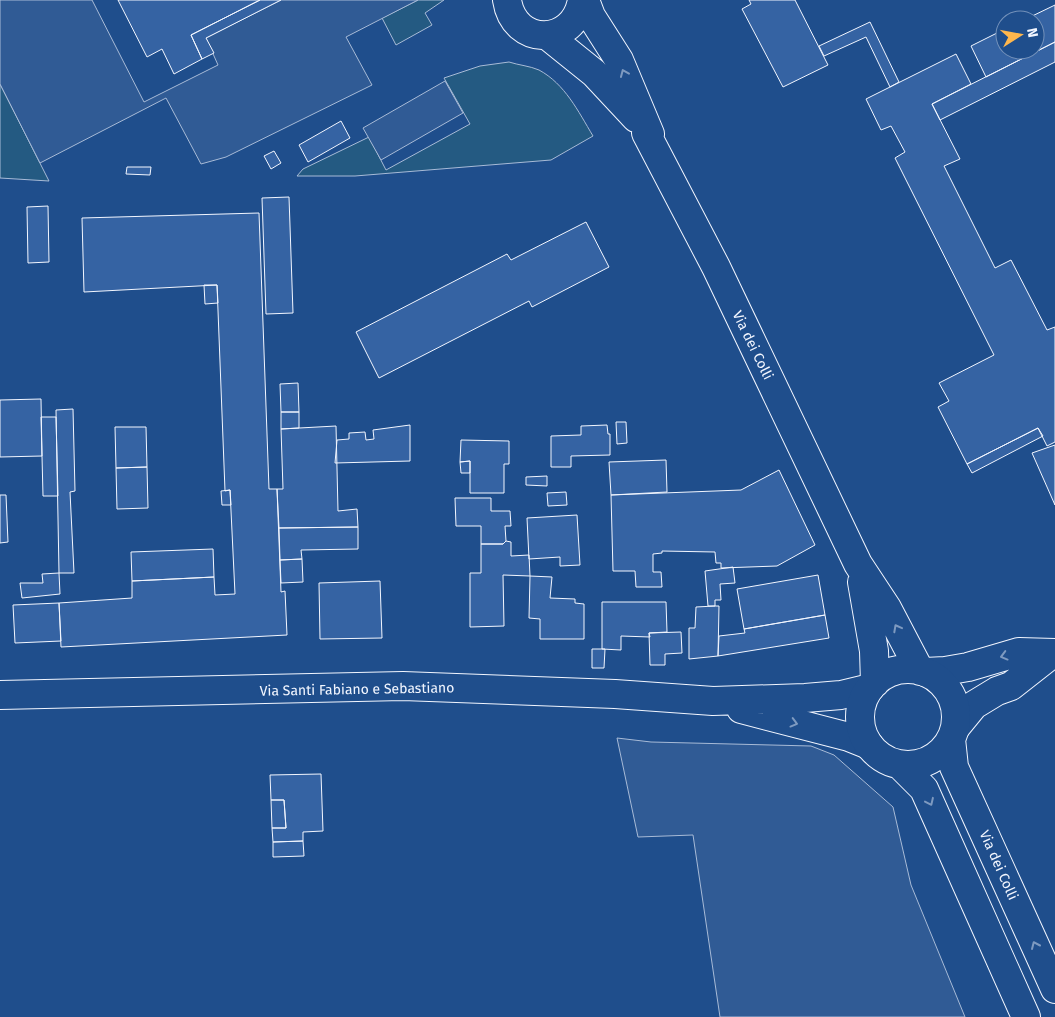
<svg xmlns="http://www.w3.org/2000/svg" width="1055" height="1017" viewBox="0 0 1055 1017" font-family="'Fira Sans',sans-serif">
	<style>
		.green { fill: #245a82; stroke: #a8bbd7 }
		.parking { fill: #305b95; stroke: #a8bbd7 }
		.building { fill: #3563a3; stroke: #f2f6ff }
		.lines { fill: none; stroke-linecap: round; stroke-linejoin: round }
		.minor-casing { stroke: #f2f6ff; stroke-width: 30 }
		.tertiary-casing { stroke: #f2f6ff; stroke-width: 30 }
		.secondary-casing { stroke: #f2f6ff; stroke-width: 30 }
		.minor { stroke: #1f4e8c; stroke-width: 28 }
		.tertiary { stroke: #1f4e8c; stroke-width: 28 }
		.secondary { stroke: #1f4e8c; stroke-width: 28 }
		.oneway { stroke: #7e9ac0 }
		.labels { text-anchor: middle; stroke-width: 4; stroke-linejoin: round; paint-order: stroke }
		.street-label { font-size: 14px; fill: #f2f6ff; stroke: #1f4e8c }
	</style>
	<rect width="100%" height="100%" fill="#1f4e8c"/>
	<path class="green" d="M 418,0 L 444,0 L 425,13 L 432,25 L 396,45 L 382,18 Z
		M 509,62 C 518,65 530,66 539,70 C 565,84 578,111 593,136 L 551,160 L 355,176 L 297,176 L 303,169 L 369,137 L 386,170 L 470,124 L 444,78 L 480,66 Z
		M 0,84 L 49,181 L 0,178 Z"/>
	<path class="parking" d="M 0,0 L 92,0 L 144,102 L 218,65 L 206,38 L 281,0 L 418,0 L 346,37 L 372,85 L 226,157 L 201,164 L 166,98 L 40,163 L 0,84 Z
		M 445,81 L 463,113 L 381,160 L 363,128 Z
		M 617,738 L 651,742 L 811,746 L 834,755 L 893,807 L 911,885 L 965,1017 L 720,1017 L 693,835 L 638,837 Z"/>
	<path class="building" d="M 118,0 L 260,0 L 191,35 L 202,59 L 174,74 L 162,49 L 147,57 Z
		M 260,0 L 281,0 L 206,38 L 214,53 L 202,59 L 191,35 Z
		M 749,0 L 795,0 L 828,65 L 783,87 L 742,9 L 751,4 Z
		M 1055,5 L 1055,42 L 986,77 L 971,46 L 1005,29 L 1005,50 L 1035,50 L 1035,20 L 1024,20 Z
		M 870,22 L 899,82 L 890,87 L 866,37 L 824,56 L 819,46 Z
		M 1055,42 L 1055,62 L 940,120 L 932,104 Z
		M 956,54 L 971,84 L 932,104 L 960,159 L 944,166 L 995,268 L 1011,260 L 1047,330 L 1055,327 L 1055,442 L 1047,446 L 1038,428 L 967,464 L 938,407 L 949,401 L 939,383 L 994,355 L 895,158 L 905,152 L 891,126 L 881,130 L 866,99 Z
		M 341,121 L 350,138 L 308,162 L 299,145 Z
		M 274,151 L 281,163 L 271,169 L 264,156 Z
		M 127,167 L 151,167 L 150,175 L 126,174 Z
		M 289,197 L 293,313 L 266,314 L 262,198 Z
		M 48,206 L 49,262 L 28,263 L 27,207 Z
		M 259,213 L 269,489 L 277,489 L 281,592 L 285,591 L 287,635 L 61,647 L 59,603 L 132,598 L 132,581 L 214,577 L 215,595 L 235,594 L 230,490 L 225,491 L 217,285 L 84,292 L 82,218 Z
		M 586,222 L 609,267 L 532,307 L 529,301 L 379,378 L 356,332 L 507,254 L 511,260 Z
		M 204,285 L 217,285 L 218,303 L 205,304 Z
		M 298,383 L 299,412 L 281,412 L 280,384 Z
		M 41,399 L 42,456 L 0,457 L 0,400 Z
		M 73,409 L 75,491 L 70,492 L 74,573 L 59,573 L 56,410 Z
		M 281,412 L 299,412 L 299,428 L 281,429 Z
		M 41,417 L 56,417 L 58,496 L 43,496 Z
		M 616,422 L 626,422 L 627,443 L 617,444 Z
		M 410,425 L 410,461 L 335,463 L 337,440 L 349,439 L 349,433 L 365,432 L 366,440 L 374,439 L 373,430 Z
		M 607,425 L 608,434 L 610,434 L 610,455 L 571,456 L 571,467 L 551,467 L 551,436 L 581,435 L 581,426 Z
		M 336,426 L 338,511 L 357,509 L 358,527 L 279,528 L 277,489 L 283,489 L 281,429 Z
		M 115,427 L 146,427 L 147,467 L 116,468 Z
		M 1038,428 L 1043,436 L 972,473 L 967,464 Z
		M 461,440 L 509,441 L 509,464 L 504,464 L 504,493 L 470,493 L 470,461 L 460,462 Z
		M 1055,445 L 1055,505 L 1032,453 Z
		M 666,460 L 667,492 L 611,495 L 609,462 Z
		M 470,461 L 470,473 L 461,473 L 460,462 Z
		M 147,467 L 148,508 L 117,509 L 116,468 Z
		M 779,470 L 815,545 L 777,566 L 721,568 L 721,563 L 716,563 L 715,552 L 662,551 L 662,553 L 653,554 L 653,572 L 661,572 L 662,587 L 636,587 L 635,571 L 613,571 L 611,495 L 741,490 Z
		M 547,476 L 547,486 L 526,485 L 526,477 Z
		M 230,490 L 231,505 L 222,505 L 221,491 Z
		M 566,492 L 567,505 L 548,506 L 547,493 Z
		M 0,495 L 6,495 L 8,542 L 0,543 Z
		M 455,498 L 491,498 L 491,511 L 510,511 L 511,526 L 505,526 L 506,541 L 503,544 L 481,544 L 481,526 L 456,526 Z
		M 577,515 L 580,565 L 560,566 L 560,557 L 529,559 L 527,518 Z
		M 358,527 L 358,549 L 301,550 L 302,559 L 280,560 L 279,528 Z
		M 506,541 L 511,542 L 511,556 L 529,555 L 530,576 L 503,575 L 504,626 L 470,627 L 470,573 L 481,573 L 481,544 L 503,544 Z
		M 213,549 L 214,577 L 132,581 L 131,552 Z
		M 302,559 L 303,582 L 281,583 L 280,560 Z
		M 733,567 L 735,583 L 720,584 L 721,600 L 715,600 L 715,606 L 708,606 L 705,571 Z
		M 59,573 L 60,594 L 22,598 L 20,583 L 43,583 L 42,574 Z
		M 818,575 L 825,615 L 744,629 L 737,589 Z
		M 530,576 L 552,577 L 550,598 L 575,599 L 575,603 L 584,604 L 584,639 L 540,639 L 540,619 L 529,618 Z
		M 380,581 L 382,638 L 320,639 L 319,583 Z
		M 602,602 L 666,602 L 667,632 L 649,633 L 650,637 L 621,636 L 621,650 L 602,649 Z
		M 59,603 L 61,641 L 15,643 L 13,605 Z
		M 715,606 L 719,606 L 718,656 L 689,659 L 689,628 L 695,628 L 696,607 Z
		M 825,615 L 829,638 L 718,656 L 719,636 L 745,633 L 744,629 Z
		M 681,632 L 682,653 L 665,654 L 665,665 L 650,665 L 649,633 Z
		M 592,649 L 605,649 L 604,668 L 592,668 Z
		M 321,774 L 323,831 L 303,832 L 303,841 L 273,842 L 272,828 L 286,828 L 284,800 L 271,800 L 270,775 Z
		M 271,800 L 284,800 L 286,828 L 272,828 Z
		M 303,841 L 304,856 L 273,857 L 273,842 Z"/>
	<g class="lines">
		<defs>
			<path id="minor" d="M 0,695 L 403,686 L 615,694 L 713,701 L 805,698 L 841,695 L 870,688
				M 741,709 L 849,737 L 869,745"/>
			<path id="tertiary" d="M 925,672 L 945,671 L 968,667 L 1019,652 L 1055,653
				M 956,727 L 974,705 L 997,691 L 1011,686 L 1053,653"/>
			<path id="secondary" d="M 507,0 C 514,47 574,47 582,0
				M 585,0 L 591,16 L 619,60 L 650,134
				M 548,36 L 594,73 L 636,118
				M 650,134 L 646,133 L 716,267 L 858,564 L 887,608 L 920,671
				M 862,582 L 874,651 L 875,683
				M860 717a48 48 0 1 1 96 0a48 48 0 1 1-96 0Z
				M 951,739 L 954,767 L 1055,989
				M 900,765 L 924,789 L 1026,1017"/>
		</defs>
		<use href="#minor" class="minor-casing"/>
		<use href="#tertiary" class="tertiary-casing"/>
		<use href="#secondary" class="secondary-casing"/>
		<use href="#minor" class="minor"/>
		<use href="#tertiary" class="tertiary"/>
		<use href="#secondary" class="secondary"/>
	</g>
	<defs><path id="oneway-chevron" d="M-2-3.5L2.5 0L-2 3.5" fill="none" stroke-width="1.6" stroke-linecap="round" stroke-linejoin="round" transform="scale(1.25)"/></defs>
	<g class="oneway">
		<use href="#oneway-chevron" transform="translate(624 73) rotate(-113)"/>
		<use href="#oneway-chevron" transform="translate(897 628) rotate(-118)"/>
		<use href="#oneway-chevron" transform="translate(1004 656) rotate(165)"/>
		<use href="#oneway-chevron" transform="translate(794 723) rotate(15)"/>
		<use href="#oneway-chevron" transform="translate(930 802) rotate(65)"/>
		<use href="#oneway-chevron" transform="translate(1035 945) rotate(-114)"/>
	</g>
	<g class="labels">
		<g class="street-label">
			<text transform="translate(753 345) rotate(64)" y="5">Via dei Colli</text>
			<text transform="translate(357 689) rotate(-1)" y="5">Via Santi Fabiano e Sebastiano</text>
			<text transform="translate(999 865) rotate(66)" y="5">Via dei Colli</text>
		</g>
	</g>
	<g transform="translate(1020 35) rotate(79)"><circle r="24" fill="#1f4e8c" stroke="#7391ba"/>
	<path d="M0-4L9 19L0 12L-9 19Z" fill="#ffb74d"/>
	<text y="-8" font-size="14" font-weight="bold" text-anchor="middle" fill="#f2f6ff">N</text>
	</g>
</svg>
